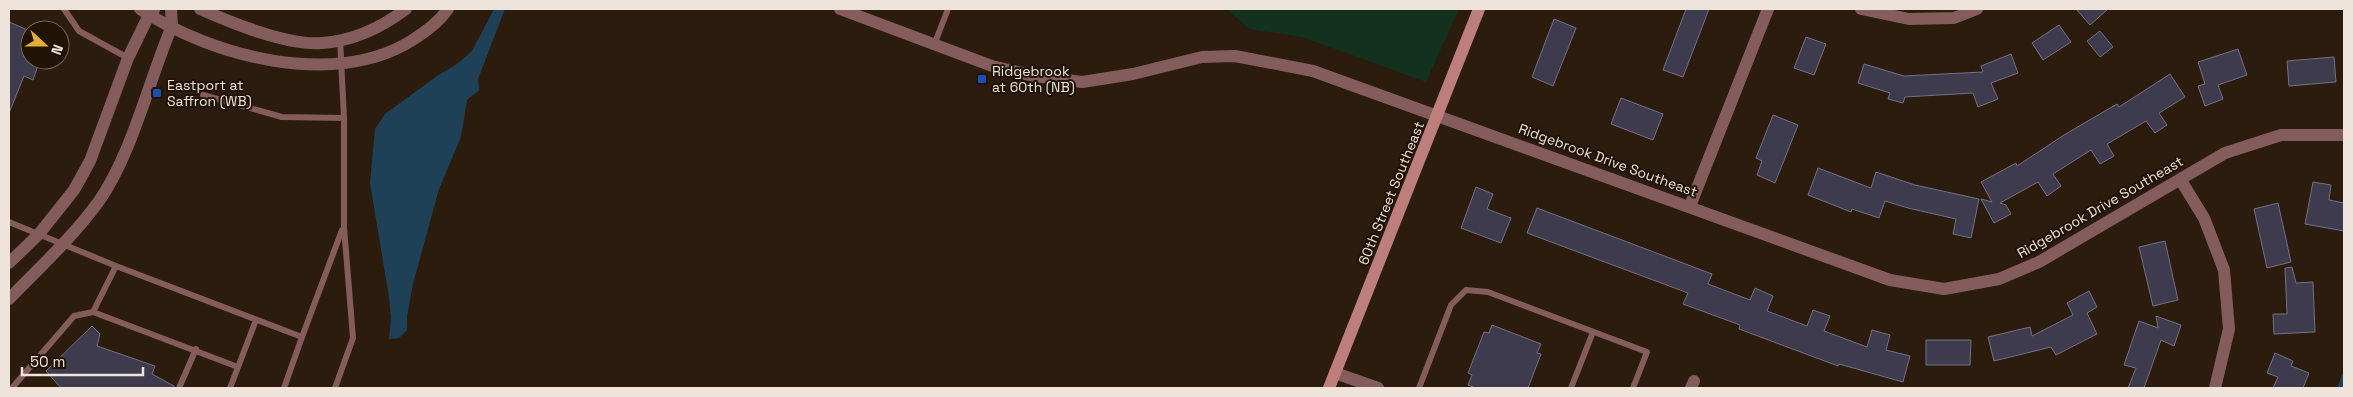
<svg xmlns="http://www.w3.org/2000/svg" width="2353" height="397" viewBox="0 0 2353 397" font-family="'Space Grotesk',sans-serif">
	<style>
		.green { fill: #12311e }
		.water { fill: #1e4157 }
		.lines { fill: none; stroke-linecap: round; stroke-linejoin: round }
		.stream { stroke: #1e4157; stroke-width: 5 }
		.building { fill: #3f3b4e; stroke: #757085 }
		.service { stroke: #845c5b; stroke-width: 6 }
		.minor { stroke: #845c5b; stroke-width: 12 }
		.secondary { stroke: #be7e7c; stroke-width: 12 }
		.transit-dot { fill: #1a4fb4; stroke: #211306; stroke-width: 2 }
		.labels { text-anchor: middle; stroke-width: 4; stroke-linejoin: round; paint-order: stroke }
		.poi-label { font-size: 14px; fill: #eee4db; stroke: #211306; text-anchor: start }
		.street-label { font-size: 14px; fill: #eee4db; stroke: #211306 }
	</style>
	<rect width="100%" height="100%" fill="#2b1c0e"/>
	<path class="green" d="M 1227,9 L 1459,9 L 1426,82 L 1302,37 L 1249,29 Z"/>
	<path class="water" d="M 494,9 L 505,9 L 478,79 L 479,90 L 467,100 L 461,137 L 439,189 L 413,284 L 407,316 L 407,330 L 399,338 L 389,339 L 391,317 L 389,297 L 370,183 L 375,129 L 385,114 L 437,76 L 457,64 L 472,51 Z"/>
	<g class="lines">
		<path class="stream" d="M 2340,388 L 2344,376"/>
	</g>
	<path class="building" d="M 1686,9 L 1709,9 L 1683,77 L 1663,70 Z
		M 2076,9 L 2108,9 L 2090,25 Z
		M 1554,19 L 1576,28 L 1553,86 L 1532,77 Z
		M 9,22 L 30,31 L 30,60 L 40,60 L 33,80 L 24,76 L 9,113 Z
		M 2059,25 L 2071,42 L 2043,60 L 2032,43 Z
		M 2100,31 L 2113,47 L 2100,57 L 2087,41 Z
		M 1806,37 L 1826,44 L 1814,75 L 1794,68 Z
		M 2238,49 L 2247,75 L 2218,85 L 2223,99 L 2205,106 L 2198,86 L 2205,84 L 2198,62 Z
		M 2011,54 L 2018,73 L 1991,83 L 1998,99 L 1978,107 L 1973,93 L 1905,97 L 1903,103 L 1888,99 L 1890,93 L 1858,83 L 1864,64 L 1904,76 L 1983,72 L 1981,66 Z
		M 2334,57 L 2336,82 L 2289,86 L 2287,61 Z
		M 2170,74 L 2185,97 L 2159,113 L 2167,125 L 2155,133 L 2146,121 L 2107,144 L 2114,156 L 2100,164 L 2091,150 L 2053,174 L 2061,186 L 2047,196 L 2038,182 L 2000,203 L 2006,205 L 2011,214 L 1994,223 L 1981,199 L 1992,202 L 1981,182 L 2016,163 L 2017,166 L 2064,135 L 2117,104 L 2119,107 Z
		M 1621,98 L 1663,114 L 1653,140 L 1611,124 Z
		M 1773,115 L 1798,125 L 1775,183 L 1757,175 L 1762,161 L 1756,158 Z
		M 1818,168 L 1871,188 L 1876,172 L 1915,185 L 1979,199 L 1971,238 L 1953,234 L 1956,219 L 1908,208 L 1885,201 L 1879,218 L 1852,209 L 1851,212 L 1808,195 Z
		M 2313,182 L 2331,185 L 2329,200 L 2344,203 L 2344,231 L 2305,224 Z
		M 1476,187 L 1493,194 L 1487,209 L 1511,218 L 1501,243 L 1461,228 Z
		M 2278,203 L 2291,262 L 2267,268 L 2254,209 Z
		M 1537,208 L 1712,274 L 1708,284 L 1750,300 L 1755,288 L 1773,296 L 1767,311 L 1807,326 L 1813,310 L 1830,316 L 1824,331 L 1867,347 L 1872,330 L 1890,335 L 1886,350 L 1910,356 L 1903,382 L 1839,364 L 1838,366 L 1739,329 L 1740,325 L 1683,304 L 1688,293 L 1527,233 Z
		M 2165,241 L 2178,300 L 2153,306 L 2139,247 Z
		M 2292,267 L 2296,283 L 2313,282 L 2315,332 L 2274,334 L 2273,314 L 2287,314 L 2285,268 Z
		M 2089,291 L 2097,307 L 2087,313 L 2097,334 L 2056,355 L 2051,347 L 1994,361 L 1988,337 L 2030,327 L 2032,336 L 2073,315 L 2067,303 Z
		M 2156,316 L 2181,325 L 2174,346 L 2161,340 L 2144,388 L 2128,388 L 2136,368 L 2124,365 L 2139,321 L 2158,328 Z
		M 1492,325 L 1541,344 L 1537,353 L 1541,354 L 1528,388 L 1476,388 L 1468,385 L 1472,375 L 1468,373 L 1484,332 L 1489,333 Z
		M 92,326 L 100,334 L 97,346 L 155,366 L 152,374 L 174,386 L 174,388 L 61,388 L 46,371 Z
		M 1926,340 L 1971,340 L 1970,365 L 1926,365 Z
		M 2275,353 L 2293,361 L 2291,366 L 2309,373 L 2303,388 L 2273,388 L 2278,377 L 2267,373 Z"/>
	<g class="lines">
		<path class="service" d="M 64,9 L 79,31 L 128,58
			M 934,45 L 948,9
			M 203,95 L 282,117 L 344,118
			M 9,222 L 116,266 L 302,337 L 284,388
			M 93,312 L 238,367
			M 302,337 L 342,230
			M 12,388 L 74,316 L 93,312 L 116,266
			M 179,388 L 196,349
			M 230,388 L 256,320
			M 335,388 L 353,338 L 344,227 L 344,118 L 340,39
			M 1419,388 L 1451,305 L 1466,290 L 1488,292 L 1647,352 L 1633,388
			M 1571,388 L 1593,332"/>
		<path class="minor" d="M 140,9 C 211,56 333,89 411,41 C 425,32 438,23 448,9
			M 200,9 C 232,23 287,46 322,43 C 353,41 382,27 406,9
			M 840,9 L 992,66 L 1034,76 L 1082,82 L 1133,74 L 1202,57 L 1235,56 L 1313,71 L 1890,280 L 1944,289 L 1999,279 L 2039,262 L 2225,153 L 2281,135 L 2344,135
			M 1861,9 L 1909,19 L 1954,18 L 1977,9
			M 2180,179 L 2204,218 L 2224,270 L 2229,329 L 2215,388
			M 1690,206 L 1768,9
			M 9,263 L 39,234 L 74,190 L 90,161 L 128,58 L 149,15 L 154,10
			M 9,299 C 39,268 73,237 99,201 C 132,154 149,80 172,26 L 171,9
			M 1335,373 L 1378,388
			M 1691,388 L 1694,381"/>
		<path class="secondary" d="M 1329,388 L 1479,9"/>
	</g>
	<g class="transit-dot">
		<rect x="977" y="74" width="10" height="10" rx="2.5"/>
		<rect x="152" y="88" width="10" height="10" rx="2.5"/>
	</g>
	<g class="labels">
		<g class="poi-label">
			<text x="992" y="76">Ridgebrook<tspan x="992" dy="16">at 60th (NB)</tspan></text>
			<text x="167" y="90">Eastport at<tspan x="167" dy="16">Saffron (WB)</tspan></text>
		</g>
		<g class="street-label">
			<text transform="translate(1608 160) rotate(20)" y="5">Ridgebrook Drive Southeast</text>
			<text transform="translate(1391 193) rotate(-68)" y="5">60th Street Southeast</text>
			<text transform="translate(2100 207) rotate(-30)" y="5">Ridgebrook Drive Southeast</text>
		</g>
	</g>
	<rect width="2353" height="397" fill="none" stroke="#eee4db" stroke-width="20"/>
	<g transform="translate(45 45) rotate(111)"><circle r="24" fill="#211306" stroke="#73675b"/>
	<path d="M0-4L9 19L0 12L-9 19Z" fill="#e3ae34"/>
	<text y="-8" font-size="14" font-weight="bold" text-anchor="middle" fill="#eee4db">N</text>
	</g>
	<path d="M22 367v8h121v-8" fill="none" stroke="#eee4db" stroke-width="2.5"/>
	<text x="30" y="367" font-size="15" fill="#eee4db" stroke="#211306" stroke-width="4" paint-order="stroke">50 m</text>
</svg>
